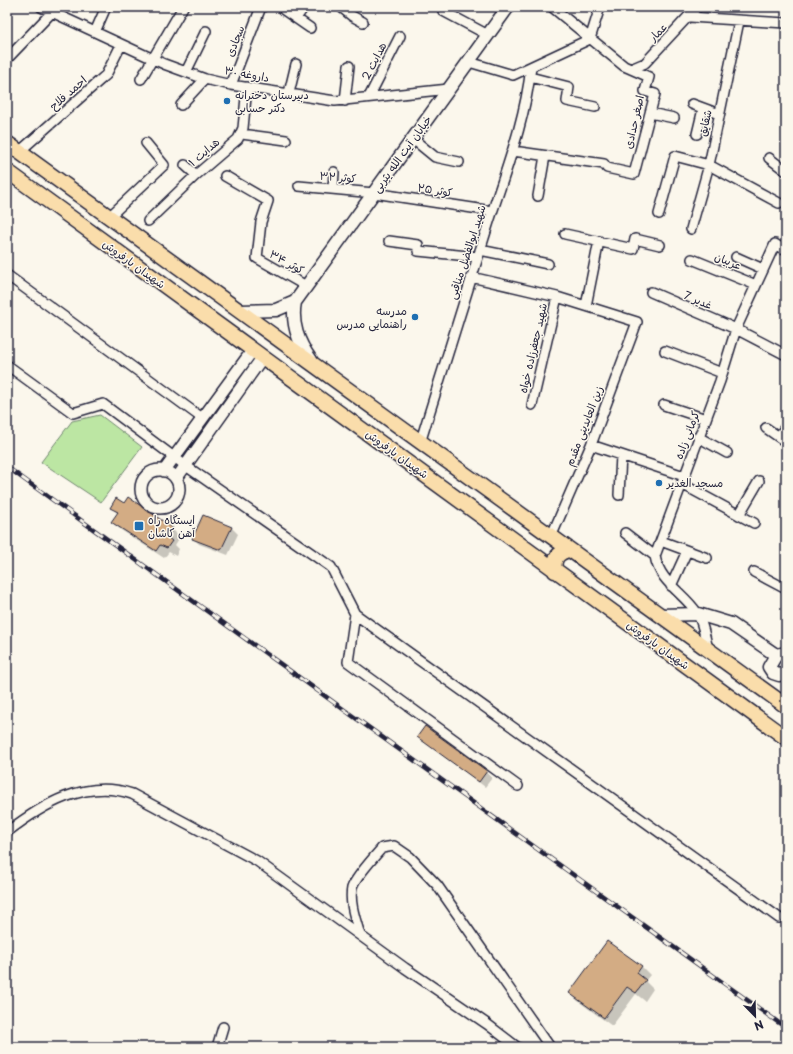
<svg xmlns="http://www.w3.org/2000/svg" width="793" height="1054" viewBox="0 0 793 1054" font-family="'Playpen Sans','Playpen Sans Arabic',sans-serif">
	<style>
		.green { fill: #bce6a3; stroke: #6f846f }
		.shadow { fill: #0003 }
		.building { fill: #d3ac84; stroke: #22223b }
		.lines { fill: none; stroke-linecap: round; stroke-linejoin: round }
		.minor-casing { stroke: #22223b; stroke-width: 12 }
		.tertiary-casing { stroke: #22223b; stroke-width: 14 }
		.secondary-casing { stroke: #22223b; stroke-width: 15 }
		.trunk-casing { stroke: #22223b; stroke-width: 17 }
		.minor { stroke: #fbf7ec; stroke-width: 9 }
		.tertiary { stroke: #fbf7ec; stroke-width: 11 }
		.secondary { stroke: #fbf7ec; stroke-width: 12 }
		.trunk { stroke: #faddab; stroke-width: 14 }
		.rail-casing { stroke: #22223b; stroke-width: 4.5 }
		.rail { stroke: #fbf7ec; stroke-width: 3; stroke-dasharray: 9; stroke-linecap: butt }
		.poi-dot { fill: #1f6fb2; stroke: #fbf7ec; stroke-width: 1.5 }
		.labels { text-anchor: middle; stroke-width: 3; stroke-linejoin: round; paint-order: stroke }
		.street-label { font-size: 11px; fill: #22223b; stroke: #fbf7ec }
		.poi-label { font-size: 11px; fill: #22223b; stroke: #fbf7ec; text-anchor: start }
	</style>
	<rect width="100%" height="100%" fill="#fbf7ec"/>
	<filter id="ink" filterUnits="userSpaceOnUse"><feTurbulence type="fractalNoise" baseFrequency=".025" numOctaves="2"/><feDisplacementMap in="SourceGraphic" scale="8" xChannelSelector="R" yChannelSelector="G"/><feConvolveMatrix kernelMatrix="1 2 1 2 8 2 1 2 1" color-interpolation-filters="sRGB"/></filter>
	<g filter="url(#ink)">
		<path class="green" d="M 100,415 L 142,447 L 101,502 L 41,462 L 72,421 Z"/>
		<path class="shadow" d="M 112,508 L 172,529 L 180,537 L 175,545 L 179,549 L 176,556 L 169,552 L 164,558 L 121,530 L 112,522 L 118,514 Z
			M 203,516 L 232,528 L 238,534 L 228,555 L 199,544 L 193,538 Z
			M 418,736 L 486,772 L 492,778 L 485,787 Z
			M 607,942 L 642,967 L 650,975 L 645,981 L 653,989 L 645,1001 L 636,994 L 612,1026 L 578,1001 L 570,993 Z"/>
		<path class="building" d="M 128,497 L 173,528 L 167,537 L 172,541 L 167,548 L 160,545 L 156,551 L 111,522 L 118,512 L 110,508 L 116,498 L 124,503 Z
			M 203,515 L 232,527 L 221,550 L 192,539 Z
			M 425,726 L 487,771 L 479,782 L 417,737 Z
			M 607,941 L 642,966 L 637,973 L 646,980 L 636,993 L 627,987 L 604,1018 L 569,993 Z"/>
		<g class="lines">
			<defs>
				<path id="minor" d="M 41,7 L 164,64 L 205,79 L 231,85 L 335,101 L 449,89
					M 341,7 L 352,16 L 363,22
					M 284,10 L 310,28
					M 443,11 L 488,35
					M 690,17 L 786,23
					M 296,18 L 304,7
					M 95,32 L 106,7
					M 7,59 L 57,7
					M 469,62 L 513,75 L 590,39 L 600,7
					M 631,69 L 645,63 L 697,7
					M 186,72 L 206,31
					M 530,77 L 569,87 L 567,101 L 595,107
					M 141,79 L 183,7
					M 231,85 L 261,7
					M 289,93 L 296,64
					M 369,97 L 400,36
					M 345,101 L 349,66
					M 692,104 L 719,114
					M 181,105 L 205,79
					M 650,113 L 674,118
					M 242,134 L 286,140
					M 697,134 L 703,109
					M 413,139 L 435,157 L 459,162
					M 513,151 L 604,164 L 607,168 L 634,174 L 655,94 L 645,91 L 649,77 L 624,66 L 552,7
					M 19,152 L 99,81 L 106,75 L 121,45
					M 769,158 L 786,171
					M 185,165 L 196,175
					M 225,176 L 268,201 L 261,222 L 257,258 L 306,286
					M 299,186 L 374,193 L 492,211
					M 333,189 L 334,172
					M 538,196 L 545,156
					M 659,214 L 675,156 L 709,165 L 779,203
					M 109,217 L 164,165 L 146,143
					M 148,221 L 196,175 L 238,139 L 243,128 L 247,87
					M 691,229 L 709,165 L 739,21
					M 565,234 L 633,249 L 635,239 L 660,245
					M 389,241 L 418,245 L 418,251 L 478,257
					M 480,250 L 548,264
					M 736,257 L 763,269
					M 692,259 L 756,285
					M 7,275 L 202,418
					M 471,277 L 557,297 L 637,322 L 591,445 L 551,537
					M 651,292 L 736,329 L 786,355
					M 586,306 L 599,241
					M 665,351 L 722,373
					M 7,365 L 73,413 L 103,404 L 186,466 L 331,567 L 355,614 L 348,662 L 518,786
					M 532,405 L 557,297
					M 664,405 L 706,419
					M 766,428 L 786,442
					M 698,437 L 727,453
					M 779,437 L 786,426
					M 420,443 C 443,370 465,297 488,225 C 505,172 525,122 531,67
					M 591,445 L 684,476
					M 682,484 L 754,523
					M 619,495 L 621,455
					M 739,515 L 759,481
					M 625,533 L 655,556
					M 661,541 L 707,558
					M 754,572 L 786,589
					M 671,586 L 687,551
					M 355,614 L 779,918
					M 708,649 C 705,638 703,622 697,613 C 684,593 659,582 655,556 L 720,381 L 736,329 L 775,244 L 786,251
					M 7,832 C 42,805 86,778 132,794 L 257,861 L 405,968 L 487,1024 L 517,1047
					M 360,935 C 356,921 349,903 352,888 C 355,878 374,857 382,848 L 394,846 L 410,857 L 437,885 L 550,1047
					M 217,1047 L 223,1027"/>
				<path id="tertiary" d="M141 489a19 19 0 1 1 38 0a19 19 0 1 1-38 0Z
					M 164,471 L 252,351
					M 176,479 L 262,358"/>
				<path id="secondary" d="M 239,311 L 276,310 L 295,302
					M 311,360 C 298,342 291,324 295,302 L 508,7
					M 660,615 L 698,614 L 731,624 L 776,655
					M 786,653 L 776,655 L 769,667 L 773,673 L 779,675 L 786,673"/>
				<path id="trunk" d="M 7,143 L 786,706
					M 7,171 L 786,738
					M 555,571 C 553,559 557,553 569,550"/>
			</defs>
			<use href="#minor" class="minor-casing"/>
			<use href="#tertiary" class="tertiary-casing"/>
			<use href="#secondary" class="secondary-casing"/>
			<use href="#trunk" class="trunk-casing"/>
			<use href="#minor" class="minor"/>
			<use href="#tertiary" class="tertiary"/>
			<use href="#secondary" class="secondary"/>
			<use href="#trunk" class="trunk"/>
			<defs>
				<path id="rail" d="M 7,467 L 786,1028"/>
			</defs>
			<use href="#rail" class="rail-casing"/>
			<use href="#rail" class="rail"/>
		</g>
	</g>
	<g class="poi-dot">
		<circle cx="227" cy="101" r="4"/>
		<circle cx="415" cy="317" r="4"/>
		<circle cx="659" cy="483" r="4"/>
		<rect x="134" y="521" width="10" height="10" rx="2"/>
	</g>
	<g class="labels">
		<g class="street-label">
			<text transform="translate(658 32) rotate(-46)" y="4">عمار</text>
			<text transform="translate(235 41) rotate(-68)" y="4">سجادی</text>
			<text transform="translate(374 61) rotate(-63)" y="4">هدایت 2</text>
			<text transform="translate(247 74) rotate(10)" y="4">داروغه ۳۰</text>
			<text transform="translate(68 93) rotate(-41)" y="4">احمد فلاح</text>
			<text transform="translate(634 122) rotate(-77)" y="4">اصغر حدادی</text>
			<text transform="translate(705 123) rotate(-78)" y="4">شقایق</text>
			<text transform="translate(204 152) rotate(-41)" y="4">هدایت ۱</text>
			<text transform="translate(402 154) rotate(-54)" y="4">خیابان آیت الله یثربی</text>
			<text transform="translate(338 177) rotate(5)" y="4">کوثر ۳۲</text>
			<text transform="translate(435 190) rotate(9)" y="4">کوثر ۲۵</text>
			<text transform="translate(467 252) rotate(-72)" y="4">شهید ابوالفضل مناقبی</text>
			<text transform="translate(728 261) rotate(22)" y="4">عربیان</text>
			<text transform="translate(287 262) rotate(29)" y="4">کوثر ۳۴</text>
			<text transform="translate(134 264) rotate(36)" y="4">شهیدان بارفروش</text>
			<text transform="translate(698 300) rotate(23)" y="4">غدیر 7</text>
			<text transform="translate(533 348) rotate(-77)" y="4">شهید جعفرزاده خواه</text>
			<text transform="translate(584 426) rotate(-69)" y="4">زین العابدینی مقدم</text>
			<text transform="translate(687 435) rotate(-69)" y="4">کرمانی زاده</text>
			<text transform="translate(397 454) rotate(36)" y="4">شهیدان بارفروش</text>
			<text transform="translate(658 645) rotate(36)" y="4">شهیدان بارفروش</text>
		</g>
		<g class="poi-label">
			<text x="235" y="99">دبیرستان دخترانه<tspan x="235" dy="13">دکتر حسابی</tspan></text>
			<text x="407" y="315" text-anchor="end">مدرسه<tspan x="407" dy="13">راهنمایی مدرس</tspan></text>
			<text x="667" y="487">مسجد الغدیر</text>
			<text x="148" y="524">ایستگاه راه<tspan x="148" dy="13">آهن کاشان</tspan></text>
		</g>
	</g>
	<rect width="793" height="1054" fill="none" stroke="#fbf7ec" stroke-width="24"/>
	<rect x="12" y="12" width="769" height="1030" fill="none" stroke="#22223b" stroke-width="1.5" filter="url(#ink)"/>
	<g transform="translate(755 1016) rotate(157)" stroke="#fbf7ec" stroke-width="3" paint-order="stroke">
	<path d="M0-3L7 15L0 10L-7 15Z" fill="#22223b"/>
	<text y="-6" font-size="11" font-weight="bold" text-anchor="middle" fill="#22223b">N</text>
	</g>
</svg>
